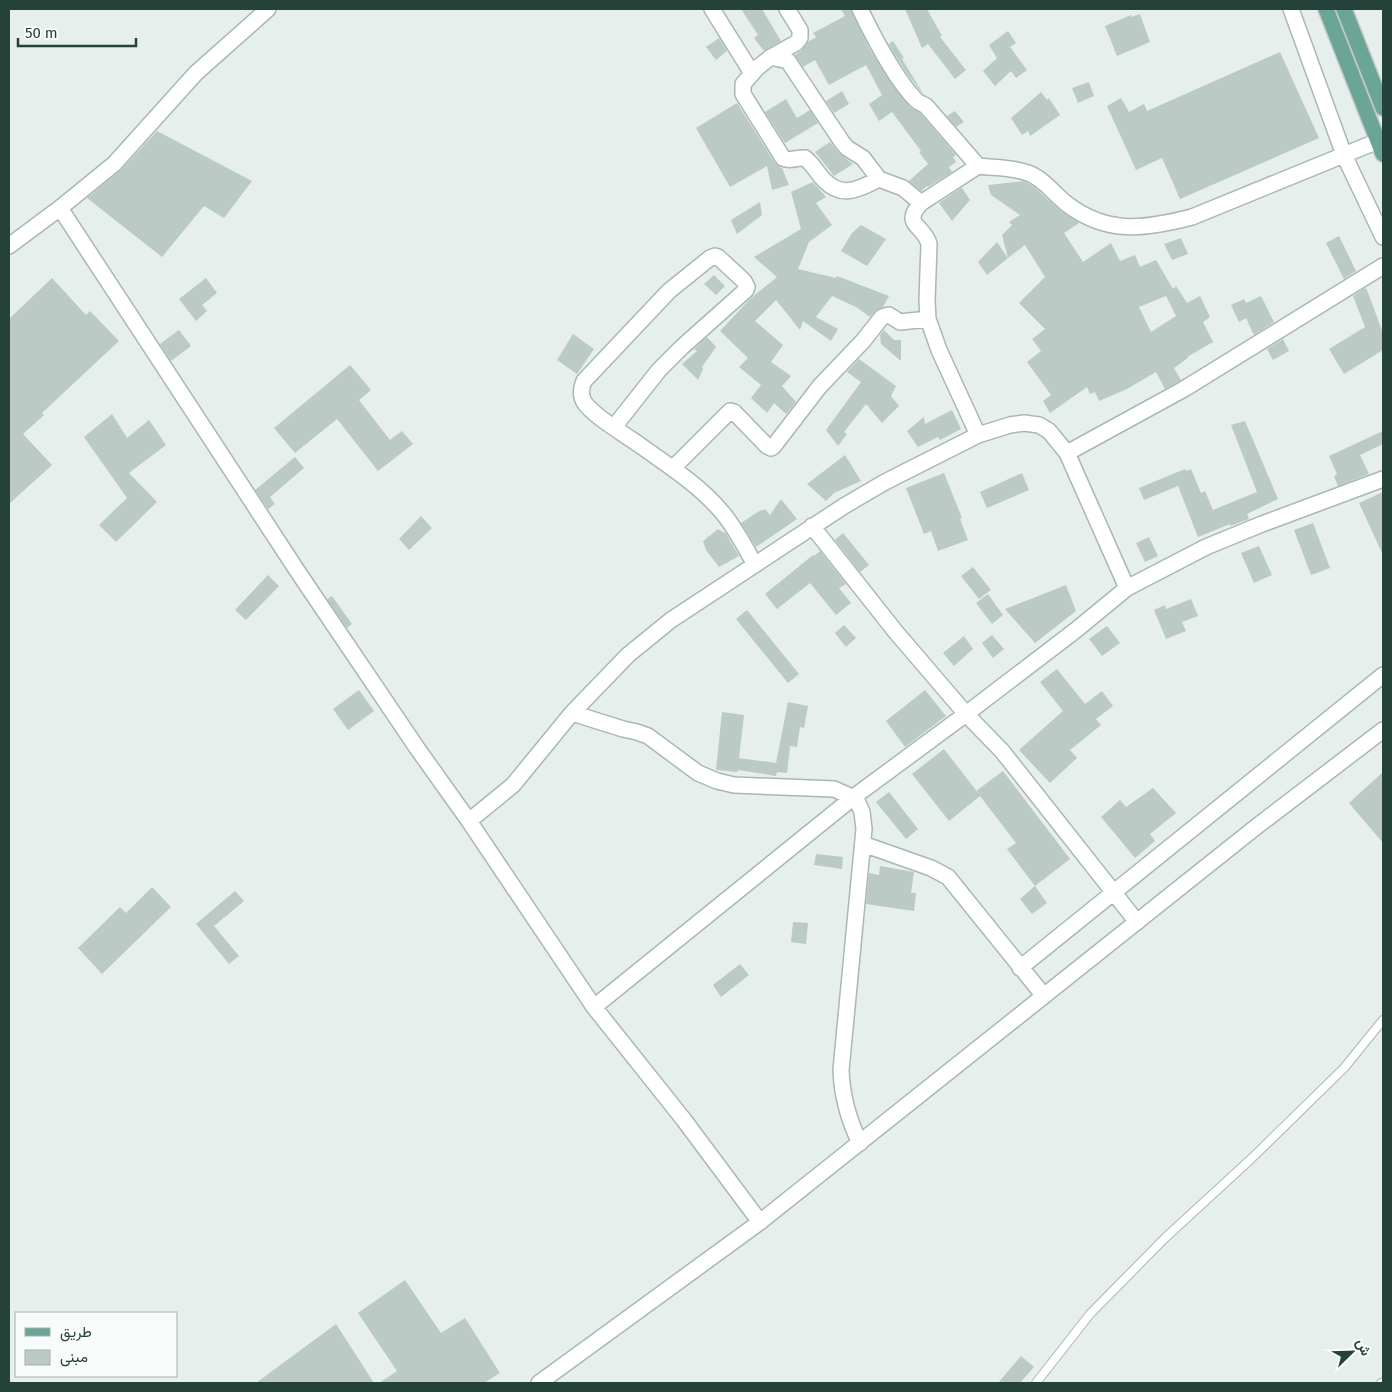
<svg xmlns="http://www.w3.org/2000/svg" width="1392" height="1392" viewBox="0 0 1392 1392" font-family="'Fira Sans',Vazirmatn,sans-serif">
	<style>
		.building { fill: #bbcac4; fill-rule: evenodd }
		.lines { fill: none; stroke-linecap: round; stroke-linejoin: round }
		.service-casing { stroke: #a8b8b2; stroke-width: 10 }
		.minor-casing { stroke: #a8b8b2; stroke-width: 18 }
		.tertiary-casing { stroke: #a8b8b2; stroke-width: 18 }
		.primary-casing { stroke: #c2cac8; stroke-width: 18 }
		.service { stroke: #fff; stroke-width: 8 }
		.minor { stroke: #fff; stroke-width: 15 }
		.tertiary { stroke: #fff; stroke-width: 15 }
		.primary { stroke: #6aa596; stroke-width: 15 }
	</style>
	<rect width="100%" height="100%" fill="#e6efeb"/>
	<path class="building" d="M 741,9 L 762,9 L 781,41 L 764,51 L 754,38 L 758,35 Z
		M 841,9 L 851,9 L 869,48 L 893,86 L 910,107 L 920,113 L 956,155 L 953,157 L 956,162 L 949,167 L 952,172 L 928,187 L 927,186 L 921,191 L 909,181 L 928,164 L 919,152 L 921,151 L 892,112 L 879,121 L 869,104 L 882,95 L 866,65 L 829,85 L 815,60 L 803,67 L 795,55 L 801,51 L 808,42 L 816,37 L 813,33 L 845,16 Z
		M 905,9 L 927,9 L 942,36 L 940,37 L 966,70 L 955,79 L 928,44 L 922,48 Z
		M 1140,14 L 1150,42 L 1117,56 L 1105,26 L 1131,15 L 1132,17 Z
		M 1008,31 L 1016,43 L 1010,47 L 1027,70 L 1016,78 L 1011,71 L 995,86 L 983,71 L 997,58 L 989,45 Z
		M 719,38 L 727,51 L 716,60 L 706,47 Z
		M 893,41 L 904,58 L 902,59 L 924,95 L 908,75 L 893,52 L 889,44 Z
		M 1280,52 L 1319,138 L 1180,199 L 1162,158 L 1136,170 L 1107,106 L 1121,98 L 1129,112 L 1144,104 L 1147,111 Z
		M 1089,82 L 1094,96 L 1078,103 L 1072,88 Z
		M 842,91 L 849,104 L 834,113 L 826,101 Z
		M 1041,92 L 1047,100 L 1049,98 L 1060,115 L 1030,136 L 1028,131 L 1022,135 L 1011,118 Z
		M 786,99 L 797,118 L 810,110 L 818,123 L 785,143 L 765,112 Z
		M 737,103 L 775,163 L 782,168 L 789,185 L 772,190 L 767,166 L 730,187 L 696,128 Z
		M 955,111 L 964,122 L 956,127 L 947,116 Z
		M 157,131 L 252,181 L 224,218 L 204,206 L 162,257 L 87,198 L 121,170 Z
		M 830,142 L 840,154 L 853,164 L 834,176 L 815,152 Z
		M 1024,181 L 1033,186 L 1061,211 L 1079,223 L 1064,233 L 1083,262 L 1111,243 L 1120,261 L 1135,255 L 1140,267 L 1156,260 L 1173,289 L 1176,286 L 1187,303 L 1200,296 L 1210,317 L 1203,322 L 1213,342 L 1187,357 L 1188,358 L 1174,368 L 1181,380 L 1165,389 L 1156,372 L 1127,389 L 1099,401 L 1095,392 L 1090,394 L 1087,387 L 1050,413 L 1043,401 L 1051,395 L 1027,362 L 1041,351 L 1032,339 L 1045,329 L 1019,303 L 1045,277 L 1025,245 L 1008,258 L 1002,235 L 1012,225 L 1009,222 L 1020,215 L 991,195 L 988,185 ZM 1166,296 L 1176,316 L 1151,332 L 1139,307 Z
		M 813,182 L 826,197 L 816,203 L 832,225 L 809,242 L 798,269 L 836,278 L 837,276 L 889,296 L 883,307 L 875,311 L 870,317 L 856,307 L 832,296 L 816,317 L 838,329 L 831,341 L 803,321 L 800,330 L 776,300 L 755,321 L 783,345 L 771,362 L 791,376 L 782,386 L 796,402 L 786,414 L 774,403 L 767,413 L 751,398 L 761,385 L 739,367 L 748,358 L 720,331 L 750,299 L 777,277 L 754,257 L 801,229 L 791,192 Z
		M 961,188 L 962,188 L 970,200 L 952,221 L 939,203 Z
		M 760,202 L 762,215 L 737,234 L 731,220 Z
		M 861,225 L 886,239 L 867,266 L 841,251 L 852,233 Z
		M 1339,236 L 1356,271 L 1344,279 L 1326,243 Z
		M 1181,238 L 1188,254 L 1172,260 L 1164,244 Z
		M 997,242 L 1008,258 L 987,275 L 978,262 Z
		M 714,275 L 725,286 L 716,295 L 704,284 Z
		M 52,278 L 86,315 L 90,311 L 119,341 L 42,413 L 44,415 L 23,434 L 52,465 L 9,504 L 9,319 Z
		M 206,278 L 217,293 L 202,305 L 207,311 L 196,321 L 179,299 Z
		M 1365,288 L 1367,290 L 1383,333 L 1383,350 L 1344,374 L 1329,349 L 1365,327 L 1353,296 Z
		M 1261,296 L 1274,322 L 1254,335 L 1246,318 L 1239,322 L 1231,305 L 1244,299 L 1246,303 Z
		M 179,330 L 191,346 L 171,361 L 160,344 Z
		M 884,330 L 894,340 L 901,340 L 901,361 L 881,344 L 880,335 Z
		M 573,334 L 594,349 L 577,374 L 557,360 Z
		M 707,337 L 716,347 L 702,367 L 703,369 L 698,380 L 682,364 L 697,351 L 694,349 Z
		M 1283,339 L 1289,351 L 1273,360 L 1267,349 Z
		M 859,359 L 896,386 L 891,396 L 899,406 L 882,423 L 866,404 L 844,432 L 847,434 L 838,446 L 826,430 L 861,382 L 847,372 Z
		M 350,365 L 371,390 L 359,400 L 390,440 L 402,431 L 413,444 L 378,471 L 337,419 L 295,453 L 274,428 Z
		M 952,410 L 961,429 L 940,440 L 938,437 L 918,447 L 907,431 L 924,417 L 925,424 Z
		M 112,414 L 127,438 L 149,420 L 166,445 L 129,473 L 157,502 L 116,542 L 99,525 L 127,498 L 84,437 Z
		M 1245,421 L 1278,499 L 1247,514 L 1249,519 L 1230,526 L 1230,524 L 1198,537 L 1178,486 L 1144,500 L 1139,488 L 1185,469 L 1186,471 L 1191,469 L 1201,493 L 1205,491 L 1213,510 L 1257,492 L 1231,425 Z
		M 1383,431 L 1383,444 L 1360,455 L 1369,474 L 1338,486 L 1334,476 L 1337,474 L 1329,456 Z
		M 845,455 L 861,481 L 834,493 L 826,501 L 807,484 Z
		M 295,457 L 304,468 L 270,497 L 275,504 L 268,509 L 255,490 Z
		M 944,473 L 962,518 L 960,519 L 968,540 L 938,551 L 931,531 L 924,534 L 906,488 Z
		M 1022,473 L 1029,490 L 987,508 L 980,492 Z
		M 1383,492 L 1383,555 L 1359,503 Z
		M 781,499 L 797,519 L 756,547 L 741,523 L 761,510 L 762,511 L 765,509 L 770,515 Z
		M 421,516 L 432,528 L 409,550 L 399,539 Z
		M 1313,523 L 1330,568 L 1311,575 L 1294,530 Z
		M 718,529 L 724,533 L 725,532 L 739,556 L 719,567 L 706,550 L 703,541 Z
		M 843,533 L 869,565 L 860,572 L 835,540 Z
		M 1149,537 L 1158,556 L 1145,562 L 1136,543 Z
		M 1259,546 L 1272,575 L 1254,583 L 1241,553 Z
		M 820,551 L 846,584 L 839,588 L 851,603 L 836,615 L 810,583 L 777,609 L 765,594 L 813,555 L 814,556 Z
		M 973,567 L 991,590 L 979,599 L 961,576 Z
		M 268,575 L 279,586 L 246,620 L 235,610 Z
		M 1066,585 L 1076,611 L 1035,643 L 1005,609 Z
		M 988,594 L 1003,615 L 992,624 L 976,603 Z
		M 332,596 L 352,624 L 347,628 L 327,599 Z
		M 1191,599 L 1198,616 L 1182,622 L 1186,631 L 1166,639 L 1154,610 L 1165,605 L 1166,609 Z
		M 747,610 L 799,674 L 788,683 L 736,619 Z
		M 844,625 L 856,638 L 846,647 L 835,633 Z
		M 1107,626 L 1120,643 L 1102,656 L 1089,639 Z
		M 992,635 L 1004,649 L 993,658 L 982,643 Z
		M 964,636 L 973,649 L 954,666 L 943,653 Z
		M 1057,669 L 1085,704 L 1102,691 L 1113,706 L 1096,719 L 1101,725 L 1070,750 L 1077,758 L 1050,783 L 1019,750 L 1063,711 L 1040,682 Z
		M 359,690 L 374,711 L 348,730 L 333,709 Z
		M 925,690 L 946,716 L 905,747 L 886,721 Z
		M 788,702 L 808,706 L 804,728 L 800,727 L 797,747 L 790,746 L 787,773 L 777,772 L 776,776 L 738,770 L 738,772 L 716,770 L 722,712 L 744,715 L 739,758 L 776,763 Z
		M 944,749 L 979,794 L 976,791 L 1003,771 L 1070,859 L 1035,886 L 1007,849 L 1016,843 L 980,796 L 949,821 L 912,774 Z
		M 1383,772 L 1383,843 L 1349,803 Z
		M 1153,788 L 1176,813 L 1150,834 L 1155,841 L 1135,858 L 1101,817 L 1120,800 L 1126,807 Z
		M 889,792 L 918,829 L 906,839 L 876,802 Z
		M 816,854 L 843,857 L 842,869 L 814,865 Z
		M 880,866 L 914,872 L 911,893 L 916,893 L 914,911 L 866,904 L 869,873 L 879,875 Z
		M 1035,886 L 1047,903 L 1032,914 L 1020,899 Z
		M 152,887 L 171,907 L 102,974 L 78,948 L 120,907 L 126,913 Z
		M 235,891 L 244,901 L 214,926 L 239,956 L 229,964 L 196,924 Z
		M 793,922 L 808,923 L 806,944 L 791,942 Z
		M 740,964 L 749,975 L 721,997 L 713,985 Z
		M 405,1280 L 441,1333 L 465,1318 L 500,1373 L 484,1383 L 379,1383 L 397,1371 L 358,1313 Z
		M 336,1324 L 374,1383 L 256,1383 Z
		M 1021,1356 L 1034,1367 L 1020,1383 L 998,1383 Z"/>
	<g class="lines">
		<defs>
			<path id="service" d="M 1036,1383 L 1090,1314 L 1165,1238 L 1252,1158 L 1344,1068 L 1383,1020
				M 1381,1383 L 1383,1382"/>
			<path id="minor" d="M 712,9 L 750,70 L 757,68 L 743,84 L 743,94 L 783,158 C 790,162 798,157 805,158 C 813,164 817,173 824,180 C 842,199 859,189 879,179 L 903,188 L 921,203
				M 860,9 C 872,34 896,80 916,100 C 919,103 923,104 926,106 L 978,166
				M 1291,9 L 1344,155 L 1383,237
				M 771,57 L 796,43 L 800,38 L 800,30 L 787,9
				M 757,68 L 771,57 L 788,61 L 842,142 L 847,148 L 863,158 L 879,179
				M 60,208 L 298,572 L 417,748 L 469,821 L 594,1007 L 684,1120 L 760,1222
				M 9,246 L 60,208 L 114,164 L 196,73 L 268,9
				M 614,427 L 659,370 L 682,347 L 746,290 L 747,287 L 744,281 L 718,257 L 715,256 L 710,258 L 669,291 L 584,381 C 581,388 580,395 584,402 C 594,417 626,435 641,446 C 669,466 699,485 721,511 C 735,527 745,547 755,565
				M 978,435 L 939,350 L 928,319 L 927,301 L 929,244 C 924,225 901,225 921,203 L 978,166 C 994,168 1012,167 1028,173 C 1043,178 1054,194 1067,204 C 1107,235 1146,229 1192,217 L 1383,139
				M 1067,453 L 1184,389 L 1383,266
				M 673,468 L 730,411 L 734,412 L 767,446 L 771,448 L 773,447 L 820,386 L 863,341 L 882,317 L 889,315 L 900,322 L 928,319
				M 812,526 L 895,631 L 966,714 L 1002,751 L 1137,922
				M 572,713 L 623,729 L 637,732 L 648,736 L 698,773 L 717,781 L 734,785 L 834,789 L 852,797 L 855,796 L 862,812 L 864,829 L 841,1070 C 842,1096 848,1119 860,1143
				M 469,821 L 513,785 L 572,713 L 628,655 L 671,620 L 844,506 L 885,482 L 978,435 L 1010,425 L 1024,423 L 1039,425 L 1049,431 L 1067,453 L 1127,588
				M 863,844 L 931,868 L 948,877 L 1044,996
				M 1020,968 L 1383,675
				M 594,1007 L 855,796 L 966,714 L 1076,630 L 1127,588 L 1206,547 L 1262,524 L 1383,479"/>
			<path id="tertiary" d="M 539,1383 L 760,1222 L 1256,827 L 1383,730"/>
			<path id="primary" d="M 1326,9 L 1383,154
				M 1344,9 L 1383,108"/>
		</defs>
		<use href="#service" class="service-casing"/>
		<use href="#minor" class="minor-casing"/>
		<use href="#tertiary" class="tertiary-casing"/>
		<use href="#primary" class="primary-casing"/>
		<use href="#service" class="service"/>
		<use href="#minor" class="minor"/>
		<use href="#tertiary" class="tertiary"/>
		<use href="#primary" class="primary"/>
	</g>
	<rect width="1392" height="1392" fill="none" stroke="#24423a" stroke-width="20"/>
	<rect x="15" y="1312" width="162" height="65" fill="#f7fbf9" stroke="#a3b1ad"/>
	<rect x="25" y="1328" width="25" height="8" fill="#6aa596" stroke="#a3b1ad"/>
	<text x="60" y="1337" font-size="15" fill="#24423a">طريق</text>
	<rect x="25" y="1350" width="25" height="15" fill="#bbcac4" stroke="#a3b1ad"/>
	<text x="60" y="1362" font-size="15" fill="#24423a">مبنى</text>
	<g transform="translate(1352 1352) rotate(67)" stroke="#f7fbf9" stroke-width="4" paint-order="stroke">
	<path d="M0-4L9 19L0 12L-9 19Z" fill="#24423a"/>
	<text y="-8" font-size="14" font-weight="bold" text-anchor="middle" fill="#24423a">ش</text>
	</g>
	<path d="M18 38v8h118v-8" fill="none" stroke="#24423a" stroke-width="2.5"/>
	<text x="25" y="38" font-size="15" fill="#24423a" stroke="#f7fbf9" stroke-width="4" paint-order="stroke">50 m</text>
</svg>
